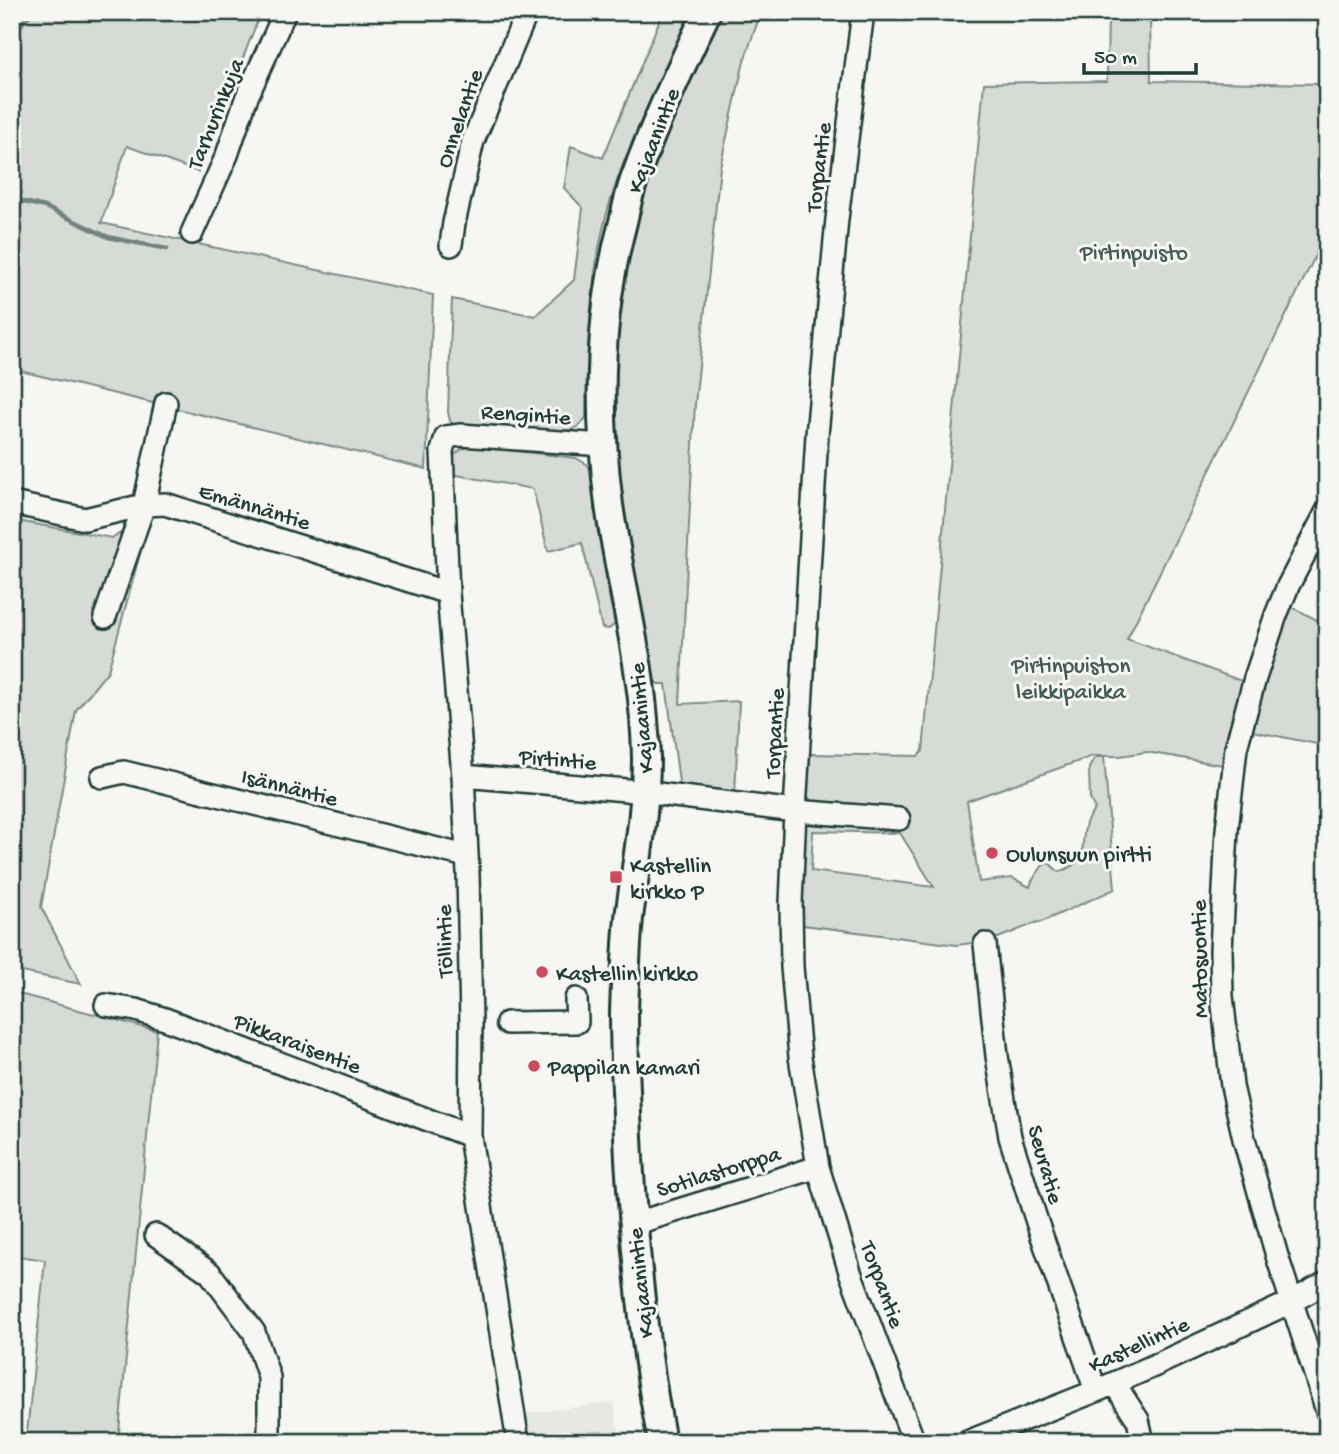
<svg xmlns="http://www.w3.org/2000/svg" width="1339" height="1454" viewBox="0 0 1339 1454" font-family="'Gochi Hand',sans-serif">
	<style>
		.built { fill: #e6e8e4 }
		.green { fill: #d6dbd6; stroke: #7a8c85; stroke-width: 2; fill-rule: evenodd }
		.water { fill: #aab3ae; stroke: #72847d; stroke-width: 2 }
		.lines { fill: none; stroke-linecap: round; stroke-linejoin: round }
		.stream { stroke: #72847d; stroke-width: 4.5 }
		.minor-casing { stroke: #1f3d34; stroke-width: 26 }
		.major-casing { stroke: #1f3d34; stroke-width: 32 }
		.minor { stroke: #f6f6f2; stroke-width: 21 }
		.major { stroke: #f6f6f2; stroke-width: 26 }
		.poi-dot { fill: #d1495b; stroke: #f6f6f2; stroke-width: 2.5 }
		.labels { text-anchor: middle; stroke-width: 6; stroke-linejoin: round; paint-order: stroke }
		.street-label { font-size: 23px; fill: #1f3d34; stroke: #f6f6f2 }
		.park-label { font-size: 23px; fill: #445d54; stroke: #f6f6f2 }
		.poi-label { font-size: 23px; fill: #1f3d34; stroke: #f6f6f2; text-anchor: start }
	</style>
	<rect width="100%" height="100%" fill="#f6f6f2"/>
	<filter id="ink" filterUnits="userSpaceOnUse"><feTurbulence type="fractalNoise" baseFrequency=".0143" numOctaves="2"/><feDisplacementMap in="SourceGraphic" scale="14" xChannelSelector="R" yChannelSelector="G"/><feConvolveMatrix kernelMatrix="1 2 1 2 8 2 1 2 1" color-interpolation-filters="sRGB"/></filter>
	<g filter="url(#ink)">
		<path class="built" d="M 614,1402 L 620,1442 L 527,1442 L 523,1414 Z"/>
		<path class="green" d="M 33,12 L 261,12 L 198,172 L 127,146 L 101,223 L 433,295 L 426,469 L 12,369 L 12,37 Z
			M 663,12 L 694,12 C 664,73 631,134 611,199 C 589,270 588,344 586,417 C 580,427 575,430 564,431 L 456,426 L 450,421 L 448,412 L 452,299 L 535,316 L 574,280 L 583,208 L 564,188 L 571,146 L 603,158 Z
			M 717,12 L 761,12 L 744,61 L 720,167 L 695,404 L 680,704 L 739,701 L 735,796 L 680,789 L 666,684 L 658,684 L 652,678 L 621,523 L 610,392 L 619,285 L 645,180 Z
			M 1108,12 L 1150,12 L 1151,81 L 1327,84 L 1327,232 L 1127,639 L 1263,689 L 1286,604 L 1327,625 L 1327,746 L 1232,727 L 1228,730 L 1223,765 L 1146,752 L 1120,756 L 1093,756 L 967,801 L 979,882 L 1012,878 L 1030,887 L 1032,881 L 1043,865 L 1049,863 L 1059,872 C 1091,860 1079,849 1086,823 C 1088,818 1092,813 1095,809 L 1090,799 L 1089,768 L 1095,757 L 1104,757 L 1115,889 L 1039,923 L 1038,922 L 993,940 L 957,945 L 796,924 L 797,820 L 810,800 L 805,790 L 810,754 L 918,756 L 923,751 L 984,83 L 1107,81 ZM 813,831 L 900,833 L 934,887 L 811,871 Z
			M 473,446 L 576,458 L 588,465 L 594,477 L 608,590 L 615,624 L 609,629 L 602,628 L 582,543 L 548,551 L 533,489 L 451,474 L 454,455 L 462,449 Z
			M 150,517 L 108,671 L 76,710 L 41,907 L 81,984 L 12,970 L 12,520 L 112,538 Z
			M 12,992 L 157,1031 L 118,1442 L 26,1442 L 45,1260 L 12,1255 Z"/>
		<path class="water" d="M 12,12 L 33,12 L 12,37 Z"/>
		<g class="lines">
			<path class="stream" d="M 12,199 L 45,207 L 108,237 L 167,249"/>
			<defs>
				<path id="minor" d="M 863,12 L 837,219 L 817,435 L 795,811 L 791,903 L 792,967 L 800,1057 L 818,1167 L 850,1272 L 914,1442
					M 192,233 L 227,155 L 246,99 L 285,12
					M 451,245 L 454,223 L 473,141 L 527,12
					M 166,403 L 144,505 L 165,504 L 448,593
					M 12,503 L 85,519 L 144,505
					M 1327,511 L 1288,586 L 1276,615 L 1255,678 L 1236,748 L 1227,830 L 1221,950 L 1222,996 L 1232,1086 L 1244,1139 L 1277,1256 L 1327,1411
					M 105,617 L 144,505
					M 463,776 L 626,790 L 795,811 L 899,819
					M 102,777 L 124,772 L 466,856
					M 985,944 L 997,1056 L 1010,1137 L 1037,1222 L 1096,1391
					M 106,1005 L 136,1010 L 165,1019 L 470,1136
					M 507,1023 L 577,1022 L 576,999
					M 633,1224 L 818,1167
					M 156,1235 L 210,1273 L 254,1332 L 269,1377 L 269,1442
					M 1114,1383 L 1138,1420 L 1143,1442
					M 518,1442 L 470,1136 L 471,1024 L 468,873 L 463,776 L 448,593 L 442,451 L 446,437 L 461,435 L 603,445
					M 967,1442 L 1096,1391 L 1158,1364 L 1291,1302 L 1327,1282"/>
				<path id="major" d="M 662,1442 C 644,1348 635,1254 629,1159 C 627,1110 624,1061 624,1013 C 625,981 626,949 629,918 C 636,864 646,812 646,758 C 645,673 621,589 609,505 C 597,410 598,315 623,222 C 626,208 629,194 634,180 C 655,122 681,67 707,12"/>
			</defs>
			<use href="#minor" class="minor-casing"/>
			<use href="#major" class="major-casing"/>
			<use href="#minor" class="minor"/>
			<use href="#major" class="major"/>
		</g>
	</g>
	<g class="poi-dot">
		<circle cx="992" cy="853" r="7"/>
		<rect x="609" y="870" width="14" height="14" rx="3.5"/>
		<circle cx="542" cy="972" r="7"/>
		<circle cx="534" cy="1066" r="7"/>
	</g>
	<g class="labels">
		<g class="street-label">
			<text transform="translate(214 113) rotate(-68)" y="8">Tarhurinkuja</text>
			<text transform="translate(458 118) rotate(-71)" y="8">Onnelantie</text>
			<text transform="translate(652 140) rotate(-69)" y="8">Kajaanintie</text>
			<text transform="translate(817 167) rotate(-83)" y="8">Torpantie</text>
			<text transform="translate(526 413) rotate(4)" y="8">Rengintie</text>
			<text transform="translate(255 505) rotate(17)" y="8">Emännäntie</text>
			<text transform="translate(640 718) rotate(-95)" y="8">Kajaanintie</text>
			<text transform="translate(773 733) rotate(-87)" y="8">Torpantie</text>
			<text transform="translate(558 758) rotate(5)" y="8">Pirtintie</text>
			<text transform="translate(290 786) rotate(14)" y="8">Isännäntie</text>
			<text transform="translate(443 941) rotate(-91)" y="8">Töllintie</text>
			<text transform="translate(1198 959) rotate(-91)" y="8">Matosuontie</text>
			<text transform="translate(298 1042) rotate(21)" y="8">Pikkaraisentie</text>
			<text transform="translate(1047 1164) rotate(74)" y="8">Seuratie</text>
			<text transform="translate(718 1170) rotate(-17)" y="8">Sotilastorppa</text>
			<text transform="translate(639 1283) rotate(-96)" y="8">Kajaanintie</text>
			<text transform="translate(884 1284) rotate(70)" y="8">Torpantie</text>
			<text transform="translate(1138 1343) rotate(-24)" y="8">Kastellintie</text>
		</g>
		<g class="park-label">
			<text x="1134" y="259">Pirtinpuisto</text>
			<text x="1071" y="672">Pirtinpuiston<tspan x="1071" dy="26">leikkipaikka</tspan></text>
		</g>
		<g class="poi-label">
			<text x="1006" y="861">Oulunsuun pirtti</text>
			<text x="630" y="872">Kastellin<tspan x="630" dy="26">kirkko P</tspan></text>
			<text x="556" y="980">Kastellin kirkko</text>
			<text x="548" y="1074">Pappilan kamari</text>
		</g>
	</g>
	<rect width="1339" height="1454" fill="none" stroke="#f6f6f2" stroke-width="42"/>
	<rect x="21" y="21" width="1297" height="1412" fill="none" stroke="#1f3d34" stroke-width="2.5" filter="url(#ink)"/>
	<path d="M1084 63v10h112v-10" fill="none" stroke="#1f3d34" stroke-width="3.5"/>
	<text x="1094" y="63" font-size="21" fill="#1f3d34" stroke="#f6f6f2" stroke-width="5" paint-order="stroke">50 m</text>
</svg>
